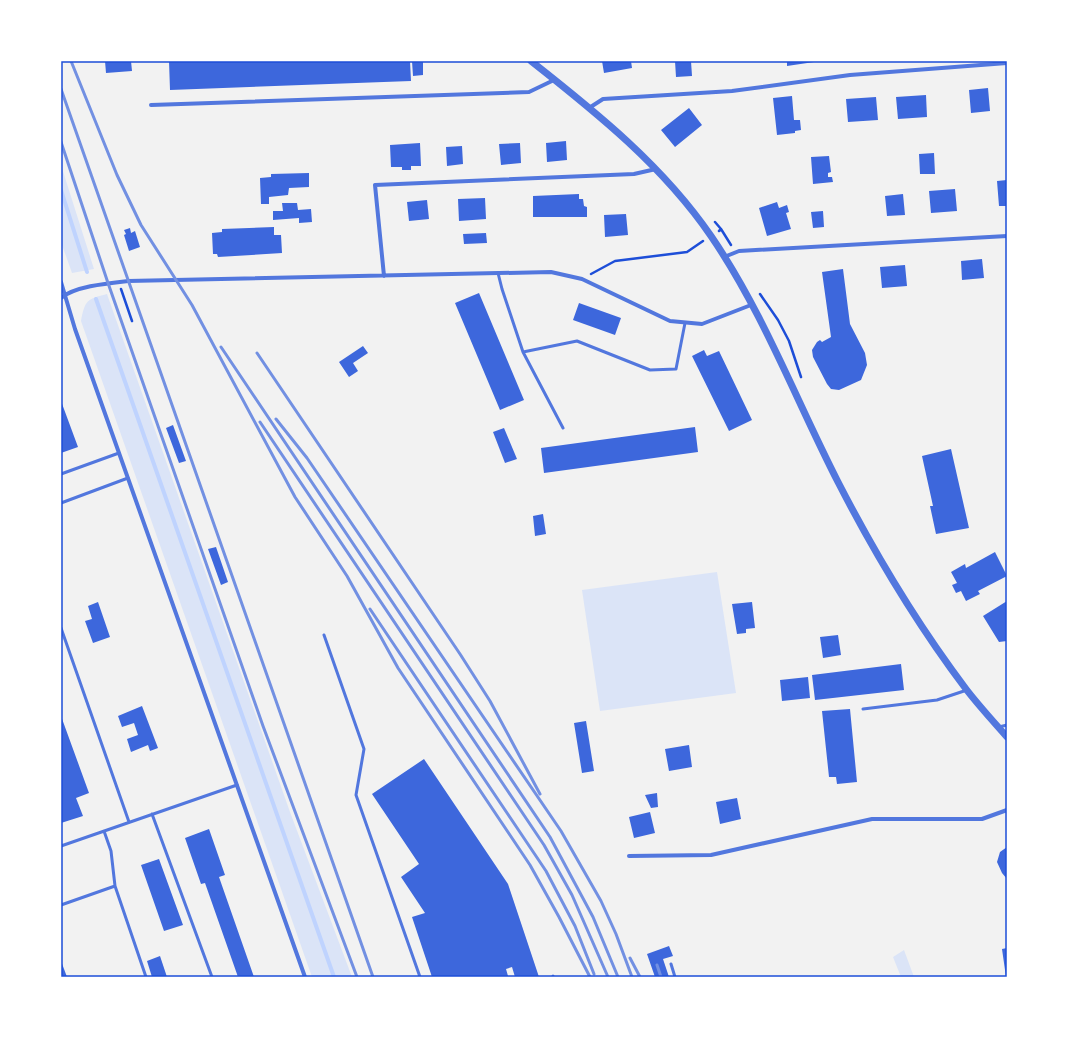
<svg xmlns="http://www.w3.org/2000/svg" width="1068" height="1038" viewBox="0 0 1068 1038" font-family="'Asap Condensed',sans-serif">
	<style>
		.green { fill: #dbe4f7 }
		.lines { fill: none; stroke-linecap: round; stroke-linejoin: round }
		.stream { stroke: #bfd3fe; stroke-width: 4 }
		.building { fill: #3d67dc }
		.path { stroke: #1d4ed8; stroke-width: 2.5 }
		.service { stroke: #5277de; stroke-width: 3 }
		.minor { stroke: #5277de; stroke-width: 4 }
		.tertiary { stroke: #5277de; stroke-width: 7 }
		.rail { stroke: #7290e2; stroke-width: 3 }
		.neatline { fill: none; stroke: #1d4ed8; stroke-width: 1.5 }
	</style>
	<rect width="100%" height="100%" fill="#f2f2f2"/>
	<path class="green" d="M 61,165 L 94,269 L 72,273 L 61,242 Z
		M 107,294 L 290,812 L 352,977 L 312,977 L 81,321 C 85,300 87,299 107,294 Z
		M 717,572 L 736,693 L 600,711 L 582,590 Z
		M 904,950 L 914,977 L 901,977 L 893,957 Z"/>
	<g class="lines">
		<path class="stream" d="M 61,190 L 87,272
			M 96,299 L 334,977"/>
	</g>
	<path class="building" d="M 105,61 L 131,61 L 132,71 L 106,73 Z
		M 169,61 L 410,61 L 411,81 L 170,90 Z
		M 412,61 L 423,62 L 423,75 L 413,76 Z
		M 602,61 L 631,61 L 632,68 L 604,73 Z
		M 675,61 L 691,61 L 692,76 L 676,77 Z
		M 787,61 L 814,61 L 814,62 L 787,66 Z
		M 988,88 L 990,111 L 971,113 L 969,90 Z
		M 926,95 L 927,117 L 898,119 L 896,97 Z
		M 792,96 L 794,120 L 800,120 L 801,130 L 795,131 L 795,133 L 777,135 L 773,98 Z
		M 876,97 L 878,120 L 848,122 L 846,99 Z
		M 689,108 L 702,125 L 675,147 L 661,130 Z
		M 566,141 L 567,160 L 547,162 L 546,143 Z
		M 420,143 L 421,166 L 411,166 L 411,170 L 402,170 L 402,167 L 391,167 L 390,145 Z
		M 520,143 L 521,163 L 501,165 L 499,144 Z
		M 462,146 L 463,164 L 447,166 L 446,147 Z
		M 934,153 L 935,174 L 920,174 L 919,154 Z
		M 829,156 L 831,172 L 828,173 L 828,177 L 832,177 L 833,182 L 813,184 L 811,157 Z
		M 309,173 L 309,187 L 289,188 L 288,195 L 269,197 L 269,204 L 261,204 L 260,178 L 271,177 L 271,174 Z
		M 1007,180 L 1007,206 L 999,206 L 997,181 Z
		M 955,189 L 957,211 L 931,213 L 929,191 Z
		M 579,194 L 579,199 L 583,199 L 584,206 L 587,207 L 587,217 L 533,217 L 533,196 Z
		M 903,194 L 905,215 L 887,216 L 885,196 Z
		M 485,198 L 486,219 L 459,221 L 458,199 Z
		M 427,200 L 429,219 L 409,221 L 407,202 Z
		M 777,202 L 779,208 L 787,205 L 789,212 L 786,213 L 791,229 L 767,236 L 759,208 Z
		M 282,203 L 297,203 L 298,210 L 311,209 L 312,222 L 299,223 L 299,218 L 273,220 L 273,211 L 283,211 Z
		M 823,211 L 824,227 L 813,228 L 811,212 Z
		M 626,214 L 628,235 L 605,237 L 604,215 Z
		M 274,227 L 274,235 L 281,235 L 282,253 L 218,257 L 217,254 L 213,254 L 212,233 L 222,232 L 222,229 Z
		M 130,228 L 131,233 L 135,231 L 140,247 L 129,251 L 124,235 L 126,234 L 124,230 Z
		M 486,233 L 487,243 L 464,244 L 463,234 Z
		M 982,259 L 984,278 L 962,280 L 961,261 Z
		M 905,265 L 907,286 L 882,288 L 880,267 Z
		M 843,269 L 850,324 L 865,353 L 867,365 L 861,380 L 839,390 L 831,389 L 827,384 L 813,357 L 812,350 L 817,342 L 820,340 L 822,342 L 831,337 L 822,272 Z
		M 479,293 L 524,400 L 500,410 L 455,303 Z
		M 579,303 L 621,318 L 615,335 L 573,320 Z
		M 363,346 L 368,353 L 353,363 L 358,371 L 349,377 L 339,362 Z
		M 704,350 L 707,356 L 719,351 L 752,420 L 729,431 L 692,356 Z
		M 61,401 L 78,447 L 61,453 Z
		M 173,425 L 186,461 L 179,463 L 166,428 Z
		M 695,427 L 698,452 L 544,473 L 541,448 Z
		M 504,428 L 517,459 L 505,463 L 493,432 Z
		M 951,449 L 969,528 L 936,534 L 930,506 L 933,506 L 922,456 Z
		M 543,514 L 546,534 L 535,536 L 533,516 Z
		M 216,547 L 228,582 L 221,585 L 208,549 Z
		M 995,552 L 1007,576 L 978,591 L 980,594 L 966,601 L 961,591 L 956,593 L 952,585 L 957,583 L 951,572 L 965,564 L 966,568 Z
		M 1007,601 L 1007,641 L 999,642 L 983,616 Z
		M 98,602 L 110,637 L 93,643 L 85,621 L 92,619 L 88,606 Z
		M 752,602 L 755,628 L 746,629 L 746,633 L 737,634 L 732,604 Z
		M 838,635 L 841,655 L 823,658 L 820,637 Z
		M 901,664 L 904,690 L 815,700 L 812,675 Z
		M 808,677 L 810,698 L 782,701 L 780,680 Z
		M 142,706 L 158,748 L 150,751 L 148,745 L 131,752 L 127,739 L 138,735 L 134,723 L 122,727 L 118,716 Z
		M 850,709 L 857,782 L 837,784 L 836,777 L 829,777 L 822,711 Z
		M 61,716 L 89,793 L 76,798 L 83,816 L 61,823 Z
		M 586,721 L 594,771 L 582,773 L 574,723 Z
		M 689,745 L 692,767 L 669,771 L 665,749 Z
		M 424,759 L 508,884 L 539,977 L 515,977 L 512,967 L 506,969 L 508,976 L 504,977 L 432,977 L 412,917 L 425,913 L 401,877 L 419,864 L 372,794 Z
		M 657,793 L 658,807 L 651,808 L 645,795 Z
		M 737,798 L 741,819 L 720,824 L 716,802 Z
		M 650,812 L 655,833 L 634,838 L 629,817 Z
		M 209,829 L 225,875 L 219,877 L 254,977 L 238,977 L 205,883 L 201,884 L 185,838 Z
		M 1007,847 L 1007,879 L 1002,873 L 997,862 L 1000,852 Z
		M 159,859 L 183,925 L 164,931 L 141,865 Z
		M 669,946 L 673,956 L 663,959 L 669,977 L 655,977 L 647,954 Z
		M 1007,948 L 1007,977 L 1006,977 L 1002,949 Z
		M 160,956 L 167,977 L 152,977 L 147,961 Z
		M 61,961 L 67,977 L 61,977 Z"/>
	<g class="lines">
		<path class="path" d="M 715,222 L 721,229
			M 719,231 L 721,229 L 731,245
			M 591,274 L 615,261 L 687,252 L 703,241
			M 121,289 L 132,321
			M 760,294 L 778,320 L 789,341 L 801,377"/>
		<path class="service" d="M 498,273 L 502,289 L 523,352 L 577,341 L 650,370 L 676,369 L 685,323
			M 523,352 L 563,428
			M 61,474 L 119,453
			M 61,503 L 128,478
			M 61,628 L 129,822
			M 324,635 L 364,749 L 356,795 L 420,977
			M 863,709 L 937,700 L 967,690
			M 999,727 L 1007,725
			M 152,814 L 212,977
			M 61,846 L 237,785
			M 115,886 L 146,977
			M 61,905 L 115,886 L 111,851 L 104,831
			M 671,964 L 675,977
			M 553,976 L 553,977"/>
		<path class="minor" d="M 151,105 L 529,92 L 554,80
			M 589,108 L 603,99 L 732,91 L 850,75 L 1007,63
			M 724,257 L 739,251 L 1007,236
			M 384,276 L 375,185 L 634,174 L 656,169
			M 61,282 L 75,329 L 305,977
			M 61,298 C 75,286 110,283 128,281 L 551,272 L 582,279 L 670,321 L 702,324 L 751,305
			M 629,856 L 711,855 L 872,819 L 982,819 L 1007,810"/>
		<path class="tertiary" d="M 531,61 C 597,113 663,166 711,236 C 763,312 796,400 838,482 C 875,554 917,624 966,689 C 979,706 993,721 1007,737"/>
		<path class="rail" d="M 71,61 L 117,175 L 141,225 L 192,305 L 295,497 L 347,576 L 398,668 L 530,865 L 559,917 L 590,977
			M 61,89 L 373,977
			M 61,142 L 108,283 L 263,726 L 357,977
			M 221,347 L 550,837 L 593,917 L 618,977
			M 257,353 L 460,654 L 490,701 L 540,794
			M 276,419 L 307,458 L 561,831 L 601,901 L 616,934 L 632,977
			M 260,422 L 544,845 L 572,895 L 608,977
			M 370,609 L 546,871 L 575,926 L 594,974
			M 630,958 L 640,977
			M 657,965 L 661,977"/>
	</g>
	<rect width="1068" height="1038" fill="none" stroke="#ffffff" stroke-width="124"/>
	<rect x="62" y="62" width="944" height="914" class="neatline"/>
</svg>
